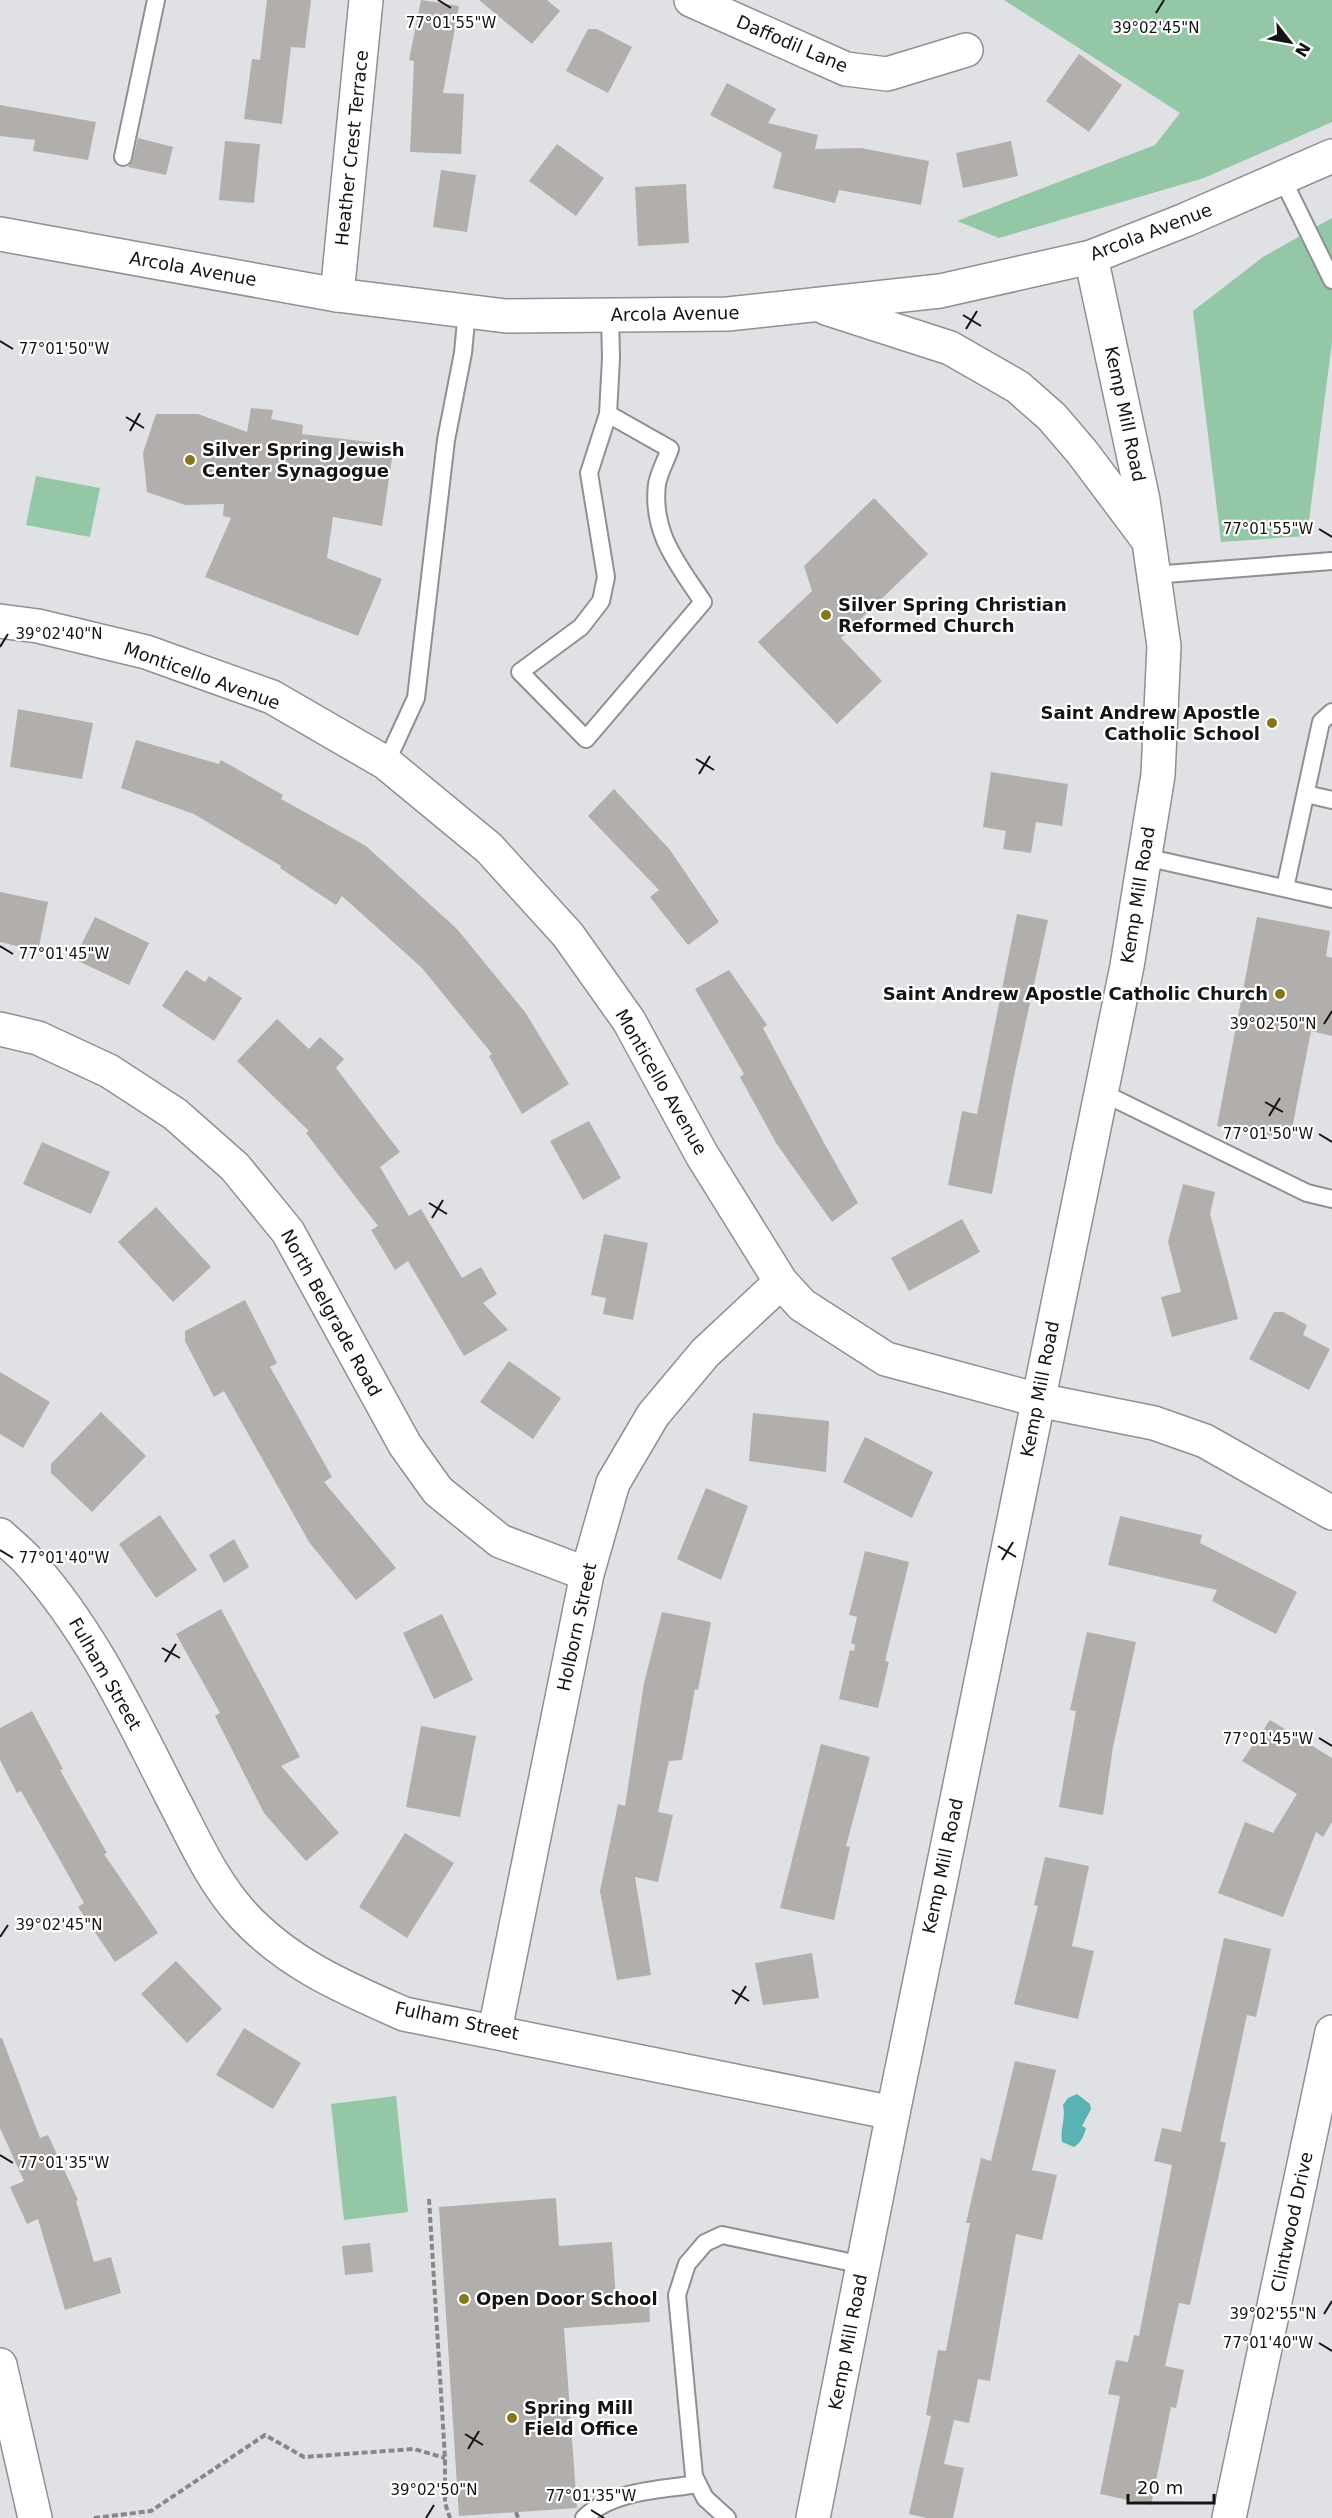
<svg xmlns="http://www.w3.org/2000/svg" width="1332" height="2518" viewBox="0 0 1332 2518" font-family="'DejaVu Sans',sans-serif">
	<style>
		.green { fill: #94c7a6 }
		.water { fill: #5ab3b3 }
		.building { fill: #b1aeac }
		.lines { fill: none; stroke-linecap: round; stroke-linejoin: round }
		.lane-casing { stroke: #8f9093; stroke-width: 20 }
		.street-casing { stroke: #8f9093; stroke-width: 36 }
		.secondary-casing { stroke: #8f9093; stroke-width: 36 }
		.path { stroke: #878789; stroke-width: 4; stroke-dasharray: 6 3; stroke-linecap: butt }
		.lane { stroke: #fff; stroke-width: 16 }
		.street { stroke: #fff; stroke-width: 33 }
		.secondary { stroke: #fff; stroke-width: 33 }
		.ticks { fill: none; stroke: #141415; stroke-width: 2 }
		.poi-dot { fill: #85771b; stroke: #fff; stroke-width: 2 }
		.labels { text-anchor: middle; stroke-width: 4.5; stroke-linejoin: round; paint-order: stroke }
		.street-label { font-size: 18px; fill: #141415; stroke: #fff }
		.poi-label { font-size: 18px; font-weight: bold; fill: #141415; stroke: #fff; text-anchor: start }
		.ticks-label { font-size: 15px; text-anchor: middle; fill: #141415; stroke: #fff; stroke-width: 4.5; stroke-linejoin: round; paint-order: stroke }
	</style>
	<rect width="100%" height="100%" fill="#e0e1e4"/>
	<path class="green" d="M 1004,0 L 1332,0 L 1332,122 L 1204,178 L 999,238 L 957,221 L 1155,145 L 1180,113 Z
		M 1332,218 L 1332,342 L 1307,536 L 1221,542 L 1193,311 L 1263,257 Z
		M 36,476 L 100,488 L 90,537 L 26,525 Z
		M 396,2096 L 408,2212 L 344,2220 L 331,2104 Z"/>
	<path class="water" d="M 1077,2094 L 1090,2104 L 1091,2109 L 1082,2126 L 1086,2128 C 1084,2136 1081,2143 1074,2147 L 1062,2142 C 1060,2128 1066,2118 1063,2105 L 1068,2098 Z"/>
	<path class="building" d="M 267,0 L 311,0 L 305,48 L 291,47 L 282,124 L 244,119 L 252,59 L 260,60 Z
		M 421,0 L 459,6 L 443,93 L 464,94 L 461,154 L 410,152 L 414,61 L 409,60 Z
		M 479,0 L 547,0 L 560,11 L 532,44 Z
		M 588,29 L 597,29 L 632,47 L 608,93 L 566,71 Z
		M 1079,54 L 1122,85 L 1089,132 L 1046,101 Z
		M 727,83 L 776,109 L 768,123 L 818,135 L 815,149 L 861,148 L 929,161 L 921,205 L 839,190 L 835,203 L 773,188 L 782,153 L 710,115 Z
		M 0,105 L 96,122 L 88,160 L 33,151 L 35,140 L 0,136 Z
		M 138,138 L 173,147 L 166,175 L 128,167 L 133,159 Z
		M 225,141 L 260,144 L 254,203 L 219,200 Z
		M 1011,141 L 1018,176 L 963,188 L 956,153 Z
		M 557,144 L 604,178 L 576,216 L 529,181 Z
		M 441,170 L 476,175 L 467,232 L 433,227 Z
		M 686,184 L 689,243 L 638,246 L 635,187 Z
		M 251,408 L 273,410 L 271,419 L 303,425 L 302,434 L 394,445 L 382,526 L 333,517 L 327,558 L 382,579 L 358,636 L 205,577 L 231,518 L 223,516 L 224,504 L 185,505 L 147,492 L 143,453 L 156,414 L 198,414 L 247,432 Z
		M 874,498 L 928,554 L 841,638 L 882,681 L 837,724 L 758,642 L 812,591 L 804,566 Z
		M 18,709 L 93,723 L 82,779 L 10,767 Z
		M 136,740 L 219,764 L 221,760 L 283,795 L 281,799 L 366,846 L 457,929 L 525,1012 L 569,1084 L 522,1114 L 489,1056 L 492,1054 L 422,968 L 342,896 L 336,905 L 280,868 L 281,866 L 194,814 L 121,788 Z
		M 991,772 L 1068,784 L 1062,826 L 1036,822 L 1031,853 L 1003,849 L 1006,831 L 983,827 Z
		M 614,789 L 670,850 L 719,922 L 688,945 L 650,897 L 659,890 L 588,816 Z
		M 0,892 L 48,902 L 38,951 L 0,942 Z
		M 1017,914 L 1048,920 L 1013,1081 L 992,1194 L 948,1185 L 962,1111 L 977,1114 Z
		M 95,917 L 149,943 L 129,985 L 74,959 Z
		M 1257,917 L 1330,931 L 1326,956 L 1332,958 L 1332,1036 L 1311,1031 L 1290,1139 L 1217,1126 Z
		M 186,970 L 205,982 L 209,976 L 242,998 L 214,1041 L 162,1006 Z
		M 729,970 L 767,1025 L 763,1028 L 824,1143 L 858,1203 L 832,1222 L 776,1143 L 740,1077 L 744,1074 L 695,989 Z
		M 277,1019 L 309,1049 L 320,1037 L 344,1059 L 336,1068 L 400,1152 L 380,1167 L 409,1216 L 421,1209 L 462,1278 L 481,1267 L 497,1294 L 483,1303 L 508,1330 L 464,1356 L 408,1261 L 395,1270 L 371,1230 L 378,1226 L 306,1133 L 309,1131 L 237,1061 Z
		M 589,1121 L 621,1178 L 583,1200 L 550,1141 Z
		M 42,1142 L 110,1172 L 91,1214 L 23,1184 Z
		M 1183,1184 L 1215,1192 L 1210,1214 L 1238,1319 L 1172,1337 L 1161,1297 L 1181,1292 L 1168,1242 Z
		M 156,1207 L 211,1267 L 173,1302 L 118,1242 Z
		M 962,1219 L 980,1252 L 909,1291 L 891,1258 Z
		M 604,1234 L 648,1243 L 633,1320 L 603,1314 L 606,1298 L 591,1295 Z
		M 245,1300 L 277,1363 L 270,1367 L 332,1477 L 324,1482 L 396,1568 L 356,1600 L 309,1542 L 224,1391 L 214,1397 L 185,1341 L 185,1331 Z
		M 1274,1312 L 1283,1312 L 1307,1325 L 1303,1335 L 1330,1349 L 1309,1390 L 1249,1359 Z
		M 509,1361 L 561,1398 L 533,1439 L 480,1402 Z
		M 0,1372 L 50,1402 L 23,1448 L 0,1434 Z
		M 101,1412 L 146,1456 L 92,1512 L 51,1473 L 51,1464 Z
		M 753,1413 L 829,1421 L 826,1472 L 749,1461 Z
		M 865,1437 L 933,1472 L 912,1518 L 843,1482 Z
		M 706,1488 L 748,1506 L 721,1580 L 677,1559 Z
		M 160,1515 L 197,1570 L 156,1598 L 119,1544 Z
		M 1120,1516 L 1202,1535 L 1200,1543 L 1297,1592 L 1276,1634 L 1212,1601 L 1217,1590 L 1108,1565 Z
		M 234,1539 L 249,1567 L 224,1583 L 209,1555 Z
		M 865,1551 L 909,1562 L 885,1661 L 889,1662 L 878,1708 L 839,1699 L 850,1650 L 854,1651 L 855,1645 L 851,1643 L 857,1617 L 849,1615 Z
		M 221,1609 L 300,1757 L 281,1766 L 339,1833 L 306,1861 L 264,1813 L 215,1716 L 220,1713 L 176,1634 Z
		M 662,1612 L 711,1622 L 698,1690 L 695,1689 L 682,1760 L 669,1761 L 658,1812 L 673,1815 L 658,1882 L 635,1877 L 651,1975 L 617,1980 L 600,1891 L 618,1804 L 625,1806 L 644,1683 Z
		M 442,1614 L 473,1680 L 434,1699 L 403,1633 Z
		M 1087,1632 L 1136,1642 L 1113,1747 L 1103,1815 L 1059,1807 L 1076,1711 L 1070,1710 Z
		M 32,1711 L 63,1769 L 60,1770 L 107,1853 L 104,1854 L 158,1933 L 115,1962 L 78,1907 L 84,1903 L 21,1791 L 17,1793 L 0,1760 L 0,1728 Z
		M 1270,1720 L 1332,1758 L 1332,1822 L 1323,1837 L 1316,1832 L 1283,1917 L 1218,1893 L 1245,1822 L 1273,1833 L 1297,1794 L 1242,1761 Z
		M 421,1726 L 476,1736 L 460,1817 L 406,1807 Z
		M 821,1744 L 870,1757 L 846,1846 L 850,1847 L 834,1920 L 780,1908 Z
		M 405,1833 L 454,1863 L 407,1938 L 359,1907 Z
		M 1045,1857 L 1089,1866 L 1072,1946 L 1094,1951 L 1078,2019 L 1014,2004 L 1038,1906 L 1034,1905 Z
		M 1224,1938 L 1271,1949 L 1256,2017 L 1247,2015 L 1220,2141 L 1226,2143 L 1190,2305 L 1179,2303 L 1165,2366 L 1184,2370 L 1176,2408 L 1171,2407 L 1151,2505 L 1100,2494 L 1120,2396 L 1108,2394 L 1116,2360 L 1128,2362 L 1134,2335 L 1139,2336 L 1172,2165 L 1154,2161 L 1162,2128 L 1181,2132 Z
		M 812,1953 L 819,1998 L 763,2005 L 755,1963 Z
		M 176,1961 L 222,2009 L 187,2043 L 141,1994 Z
		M 244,2028 L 301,2063 L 273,2109 L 216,2075 Z
		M 0,2038 L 2,2038 L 40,2138 L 48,2135 L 78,2200 L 76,2201 L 94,2262 L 111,2257 L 121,2293 L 65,2310 L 38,2219 L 27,2224 L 10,2187 L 24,2181 L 0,2128 Z
		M 1015,2061 L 1056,2070 L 1032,2170 L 1057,2175 L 1042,2240 L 1016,2234 L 990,2381 L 978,2379 L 969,2423 L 954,2420 L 944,2464 L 964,2468 L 953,2518 L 927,2518 L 909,2514 L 931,2416 L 926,2415 L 938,2350 L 946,2351 L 970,2223 L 966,2223 L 981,2158 L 991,2161 Z
		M 556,2198 L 559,2246 L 612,2242 L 616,2300 L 649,2298 L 650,2322 L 564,2328 L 577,2508 L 459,2516 L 439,2207 Z
		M 370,2243 L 373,2272 L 345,2275 L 342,2246 Z"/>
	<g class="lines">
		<defs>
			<path id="lane" d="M 123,157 L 156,0
				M 1282,178 L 1332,280
				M 608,414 L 670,449 C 666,460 659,473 657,484 C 651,533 678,564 703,602 L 586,739 L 520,672 L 581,627 L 601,601 L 606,577 L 589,473 L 608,414 L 611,358 L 610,315
				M 1153,575 L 1332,561
				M 386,763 L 416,698 L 446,440 L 463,353 L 467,311
				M 1306,794 L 1332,800
				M 1145,857 L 1332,899
				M 1285,888 L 1321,722 L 1332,712
				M 1101,1092 L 1307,1193 L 1332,1199
				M 584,2518 C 613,2490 660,2490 698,2484
				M 727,2518 L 705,2498 L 694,2476 L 677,2295 L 687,2264 L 705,2243 L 722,2235 L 863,2265"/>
			<path id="street" d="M 691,0 L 846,69 L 887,74 L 966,50
				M 337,295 L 366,0
				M 0,621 L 38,626 L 146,652 L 272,697 L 386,763 L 489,848 L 568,935 L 629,1021 L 702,1155 L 781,1282 L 802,1305 L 886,1359 L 1038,1400 L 1154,1423 L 1205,1441 L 1332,1513
				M 0,1029 L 38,1038 L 109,1071 L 175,1114 L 235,1167 L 288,1232 L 405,1445 L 438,1491 L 500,1541 L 587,1574
				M 0,1535 C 10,1544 21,1553 30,1563 C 92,1632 131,1717 173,1799 C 194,1839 212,1881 243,1915 C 288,1964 345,1988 404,2014 L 893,2113
				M 495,2030 L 587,1574 L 613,1483 L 653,1415 L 705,1353 L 781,1282
				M 0,2365 L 35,2518
				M 1229,2518 L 1332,2032"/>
			<path id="secondary" d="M 0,234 L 337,295 L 506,316 L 728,314 L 940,291 L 1091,257 L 1185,220 L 1332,156
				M 826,308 L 950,348 L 1018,387 L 1052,417 L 1082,452 L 1145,536
				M 813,2518 L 893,2113 L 1127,966 L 1158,775 L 1164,646 L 1143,500 L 1091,257"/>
		</defs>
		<use href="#lane" class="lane-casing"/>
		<use href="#street" class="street-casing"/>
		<use href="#secondary" class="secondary-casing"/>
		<path class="path" d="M 429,2199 L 445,2458 L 445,2503 L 450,2518
			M 516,2512 L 518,2518
			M 94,2518 L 151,2511 L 265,2435 L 304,2457 L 414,2449 L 445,2458"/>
		<use href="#lane" class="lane"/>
		<use href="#street" class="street"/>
		<use href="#secondary" class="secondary"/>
	</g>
	<path class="ticks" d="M 438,0 L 451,8M 1156,13 L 1164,0M 963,315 L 981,326M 966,329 L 977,311M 0,341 L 13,349M 126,417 L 144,428M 130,431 L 140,413M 1319,529 L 1332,537M 0,647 L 8,634M 696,759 L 714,770M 699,774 L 710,756M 0,946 L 13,954M 1324,1024 L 1332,1011M 1265,1102 L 1283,1112M 1269,1116 L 1280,1098M 1319,1134 L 1332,1142M 429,1203 L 447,1214M 432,1218 L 443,1200M 998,1546 L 1016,1557M 0,1550 L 13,1558M 1002,1560 L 1013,1542M 162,1648 L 180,1658M 165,1662 L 176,1644M 1319,1738 L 1332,1746M 0,1937 L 8,1925M 732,1990 L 749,2001M 735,2004 L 746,1986M 0,2155 L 13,2163M 1324,2314 L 1332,2301M 1319,2343 L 1332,2351M 465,2434 L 483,2445M 468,2449 L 479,2431M 591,2510 L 604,2518M 426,2518 L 434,2505"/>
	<g class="poi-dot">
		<circle cx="190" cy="460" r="6"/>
		<circle cx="826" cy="615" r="6"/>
		<circle cx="1272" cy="723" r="6"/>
		<circle cx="1280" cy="994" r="6"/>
		<circle cx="464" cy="2299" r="6"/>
		<circle cx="512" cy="2418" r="6"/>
	</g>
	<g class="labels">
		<g class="street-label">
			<text transform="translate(792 44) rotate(23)" y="6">Daffodil Lane</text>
			<text transform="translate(352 148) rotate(-84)" y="6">Heather Crest Terrace</text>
			<text transform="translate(1151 232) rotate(-21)" y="6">Arcola Avenue</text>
			<text transform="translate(193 269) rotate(10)" y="6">Arcola Avenue</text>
			<text transform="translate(675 314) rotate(-1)" y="6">Arcola Avenue</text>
			<text transform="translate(1125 414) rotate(78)" y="6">Kemp Mill Road</text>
			<text transform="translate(202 676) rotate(20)" y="6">Monticello Avenue</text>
			<text transform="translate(1138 895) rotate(-81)" y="6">Kemp Mill Road</text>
			<text transform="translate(661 1082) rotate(60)" y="6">Monticello Avenue</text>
			<text transform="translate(331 1313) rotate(61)" y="6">North Belgrade Road</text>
			<text transform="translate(1040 1389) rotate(-79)" y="6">Kemp Mill Road</text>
			<text transform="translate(577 1627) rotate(-78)" y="6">Holborn Street</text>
			<text transform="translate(105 1674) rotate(60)" y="6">Fulham Street</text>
			<text transform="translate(943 1866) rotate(-78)" y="6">Kemp Mill Road</text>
			<text transform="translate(457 2021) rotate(12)" y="6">Fulham Street</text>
			<text transform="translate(1292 2222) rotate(-78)" y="6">Clintwood Drive</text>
			<text transform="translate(848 2342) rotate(-79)" y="6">Kemp Mill Road</text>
		</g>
		<g class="poi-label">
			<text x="202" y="456">Silver Spring Jewish<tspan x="202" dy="21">Center Synagogue</tspan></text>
			<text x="838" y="611">Silver Spring Christian<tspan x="838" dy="21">Reformed Church</tspan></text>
			<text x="1260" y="719" text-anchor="end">Saint Andrew Apostle<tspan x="1260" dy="21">Catholic School</tspan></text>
			<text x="1268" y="1000" text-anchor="end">Saint Andrew Apostle Catholic Church</text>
			<text x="476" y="2305">Open Door School</text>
			<text x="524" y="2414">Spring Mill<tspan x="524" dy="21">Field Office</tspan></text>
		</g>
	</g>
	<g class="ticks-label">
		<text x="451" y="28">77°01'55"W</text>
		<text x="1156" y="33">39°02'45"N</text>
		<text x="64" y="354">77°01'50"W</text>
		<text x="1268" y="534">77°01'55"W</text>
		<text x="59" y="639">39°02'40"N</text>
		<text x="64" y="959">77°01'45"W</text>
		<text x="1273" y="1029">39°02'50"N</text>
		<text x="1268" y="1139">77°01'50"W</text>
		<text x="64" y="1563">77°01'40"W</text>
		<text x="1268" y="1744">77°01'45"W</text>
		<text x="59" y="1930">39°02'45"N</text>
		<text x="64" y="2168">77°01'35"W</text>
		<text x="1273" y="2319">39°02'55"N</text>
		<text x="1268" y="2348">77°01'40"W</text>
		<text x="434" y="2495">39°02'50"N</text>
		<text x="591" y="2501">77°01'35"W</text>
	</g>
	<g transform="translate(1290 42) rotate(121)" stroke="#ffffff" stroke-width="4.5" paint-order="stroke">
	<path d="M0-4.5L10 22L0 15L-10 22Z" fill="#141415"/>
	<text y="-9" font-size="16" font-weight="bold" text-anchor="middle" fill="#141415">N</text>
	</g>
	<path d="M1128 2494v9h86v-9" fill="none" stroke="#141415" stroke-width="3"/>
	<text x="1137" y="2494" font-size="18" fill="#141415" stroke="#ffffff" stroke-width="4.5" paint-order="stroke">20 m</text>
</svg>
